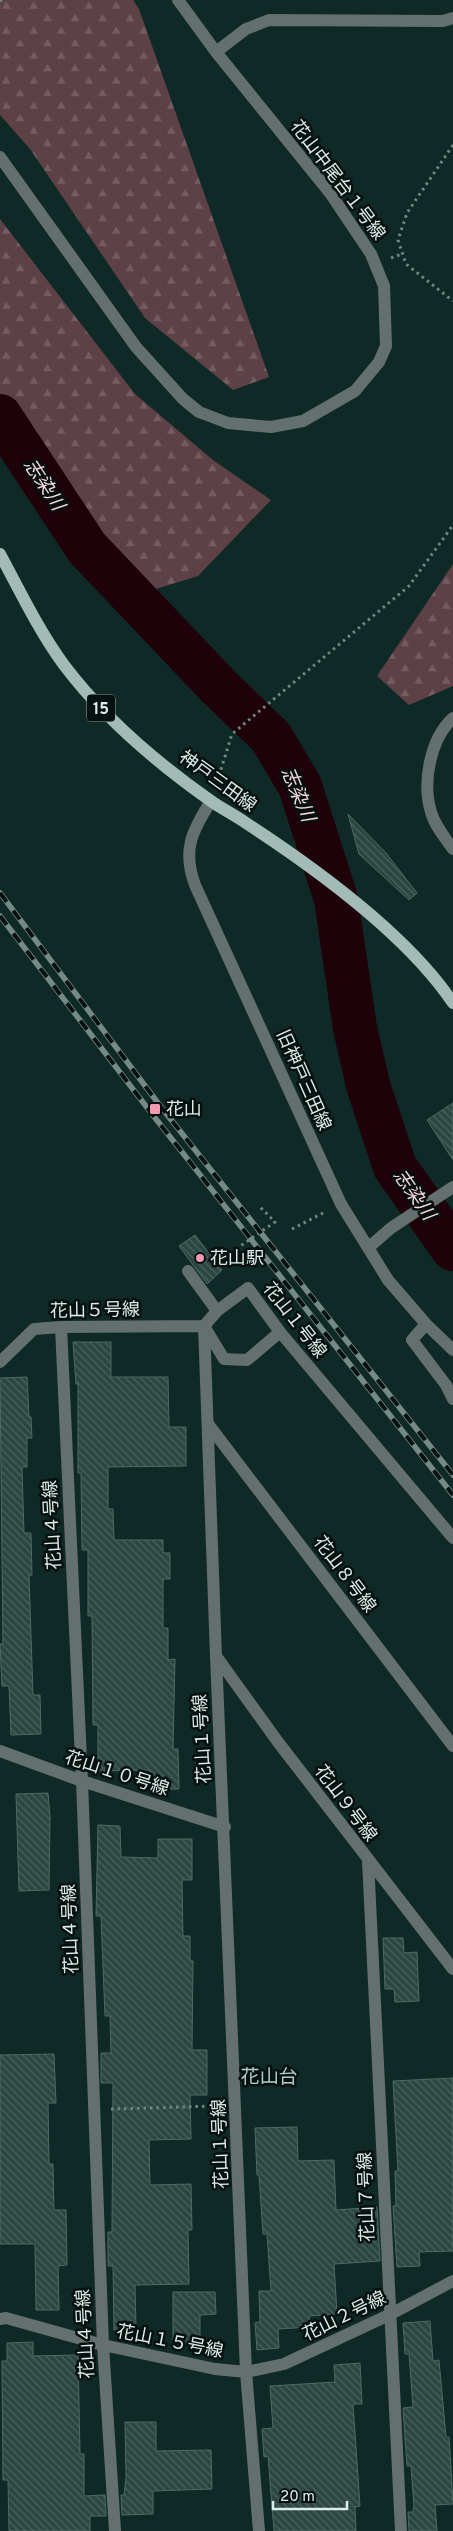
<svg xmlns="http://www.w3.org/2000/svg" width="453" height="2531" viewBox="0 0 453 2531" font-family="Overpass,'Noto Sans JP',sans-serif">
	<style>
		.forest { fill: url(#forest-firs) }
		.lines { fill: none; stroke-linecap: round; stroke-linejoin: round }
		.river { stroke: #1f010a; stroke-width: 44 }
		.building { fill: url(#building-back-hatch); stroke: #4e6a64 }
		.path { stroke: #708682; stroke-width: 3; stroke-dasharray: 2.5 4; stroke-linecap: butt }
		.minor { stroke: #63706d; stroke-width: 12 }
		.major { stroke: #a2bbb6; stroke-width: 12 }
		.rail-casing { stroke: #758a86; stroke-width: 5.5 }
		.rail { stroke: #06100e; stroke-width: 4; stroke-dasharray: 11; stroke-linecap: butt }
		.poi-dot { fill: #f29ab0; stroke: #06100e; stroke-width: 2 }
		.labels { text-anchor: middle; stroke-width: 5; stroke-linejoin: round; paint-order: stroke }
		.shield { fill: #06100e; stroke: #9caaa7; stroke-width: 1 }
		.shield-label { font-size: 16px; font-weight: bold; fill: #dcece8 }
		.street-label { font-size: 18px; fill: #dcece8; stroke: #06100e }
		.poi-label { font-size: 18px; fill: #dcece8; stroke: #06100e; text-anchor: start }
		.water-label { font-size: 19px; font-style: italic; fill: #f6d7dd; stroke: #06100e }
		.neighbourhood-label { font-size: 19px; fill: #b0cfc9; stroke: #06100e }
	</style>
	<defs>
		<pattern id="forest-firs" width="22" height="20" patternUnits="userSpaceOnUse" patternTransform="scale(1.25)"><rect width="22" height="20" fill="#5e4047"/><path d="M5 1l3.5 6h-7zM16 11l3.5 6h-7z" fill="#745c62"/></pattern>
		<pattern id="building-back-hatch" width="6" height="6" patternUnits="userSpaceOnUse" patternTransform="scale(1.25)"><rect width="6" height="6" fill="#2b4641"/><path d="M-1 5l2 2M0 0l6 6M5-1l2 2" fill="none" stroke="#49615c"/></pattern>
	</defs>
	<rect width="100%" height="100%" fill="#0f2a26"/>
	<path class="forest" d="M 0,0 L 133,0 L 139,9 L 269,377 L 233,390 L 145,318 L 30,149 L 0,115 Z
		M 0,219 L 135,394 L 213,460 L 271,500 L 198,576 L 146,592 L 36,449 L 0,395 Z
		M 453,564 L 453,686 L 409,705 L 377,676 Z"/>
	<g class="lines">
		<path class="river" d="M 0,416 L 87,548 L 220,688 L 271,737 L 300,786 L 336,899 L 355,1028 L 368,1085 L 395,1167 L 453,1249"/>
	</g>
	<path class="building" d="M 348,814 L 386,853 L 417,893 L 409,900 L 359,854 Z
		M 453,1103 L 453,1160 L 427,1120 Z
		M 195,1235 L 222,1270 L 207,1284 L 179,1246 Z
		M 73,1342 L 111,1342 L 111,1377 L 168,1377 L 169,1427 L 186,1427 L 186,1466 L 108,1467 L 108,1509 L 113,1509 L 114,1540 L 163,1540 L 163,1553 L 170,1553 L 170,1579 L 163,1579 L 163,1628 L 168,1628 L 168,1660 L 175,1659 L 173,1749 L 178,1749 L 179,1789 L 150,1789 L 150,1770 L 98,1771 L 98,1725 L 93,1725 L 92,1616 L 88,1616 L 88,1550 L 82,1550 L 81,1473 L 78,1473 L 78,1384 L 76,1384 Z
		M 27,1377 L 29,1417 L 31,1417 L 32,1438 L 27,1438 L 27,1467 L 22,1467 L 24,1533 L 31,1533 L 32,1575 L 29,1575 L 33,1695 L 40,1695 L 41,1734 L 11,1735 L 9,1686 L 2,1686 L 0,1644 L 3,1644 L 0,1378 Z
		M 48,1793 L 50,1816 L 49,1890 L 19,1891 L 16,1794 Z
		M 98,1825 L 120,1826 L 121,1857 L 158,1858 L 158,1839 L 192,1839 L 192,1880 L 182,1880 L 183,1936 L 190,1936 L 190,1961 L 193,1961 L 192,2050 L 207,2050 L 207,2095 L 190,2095 L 191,2139 L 149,2140 L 150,2185 L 191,2184 L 192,2230 L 188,2230 L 189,2284 L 135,2285 L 136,2329 L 114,2330 L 113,2266 L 108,2266 L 108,2232 L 112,2232 L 113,2083 L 101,2083 L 101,2053 L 111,2053 L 110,2016 L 105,2016 L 101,1916 L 96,1916 Z
		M 383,1938 L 403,1938 L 404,1953 L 417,1952 L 419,2001 L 395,2002 L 394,1989 L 385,1989 Z
		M 54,2054 L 56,2103 L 48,2103 L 49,2164 L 53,2164 L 54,2210 L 66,2210 L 67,2265 L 58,2266 L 59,2310 L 36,2310 L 35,2244 L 0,2244 L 0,2055 Z
		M 453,2078 L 453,2251 L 419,2252 L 420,2266 L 397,2267 L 393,2206 L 396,2206 L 395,2171 L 398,2171 L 393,2081 Z
		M 297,2127 L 298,2161 L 334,2160 L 336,2210 L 377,2207 L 380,2261 L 334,2264 L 337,2314 L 309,2316 L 310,2327 L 278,2329 L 279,2348 L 257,2350 L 255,2323 L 260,2322 L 259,2291 L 271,2291 L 267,2234 L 263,2234 L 259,2175 L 257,2175 L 255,2128 Z
		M 173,2292 L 215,2292 L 216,2314 L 200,2315 L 200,2342 L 173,2342 Z
		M 430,2321 L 433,2361 L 439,2360 L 446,2437 L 449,2437 L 453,2504 L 435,2505 L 437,2531 L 409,2531 L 408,2512 L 413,2512 L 414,2506 L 411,2466 L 407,2466 L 403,2408 L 413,2407 L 409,2354 L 405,2354 L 403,2323 Z
		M 33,2342 L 33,2356 L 78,2355 L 80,2454 L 84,2454 L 84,2496 L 105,2495 L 106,2516 L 90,2516 L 90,2531 L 9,2531 L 8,2480 L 3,2480 L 2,2361 L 7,2361 L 7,2343 Z
		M 360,2363 L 362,2404 L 353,2404 L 360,2506 L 355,2507 L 356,2531 L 274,2531 L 268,2456 L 264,2457 L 262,2429 L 273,2428 L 270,2386 L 335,2382 L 334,2365 Z
		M 125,2422 L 156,2422 L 156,2451 L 211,2450 L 212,2489 L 153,2491 L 153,2514 L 122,2515 L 121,2495 L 124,2495 L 126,2477 Z"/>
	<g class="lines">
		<path class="path" d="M 0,1 L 2,0
			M 453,145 L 407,213 L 398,240 L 406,264 L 453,301
			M 391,258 L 402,254
			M 217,782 L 232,734 L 409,586 L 453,525
			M 292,1229 L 325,1212
			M 236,1249 L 275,1222 L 260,1207
			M 111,2109 L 217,2106"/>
		<path class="minor" d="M 216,52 L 246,29 L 269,20 L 443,21 L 453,18
			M 0,157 L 136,347 L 183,399 L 199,412 L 228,423 L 271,427 L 303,421 L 355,391 L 379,362 L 386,346 L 384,286 L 371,254 L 330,193 L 216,52 L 178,0
			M 453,718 C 430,739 422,783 431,812 C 435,826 445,838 453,849
			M 211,801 C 192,831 182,850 195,885 L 341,1204 L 388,1280 L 426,1324 L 453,1350
			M 368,1248 L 391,1228 L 453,1187
			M 188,1271 L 217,1311
			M 426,1324 L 412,1340 L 446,1385 L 453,1399
			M 61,1327 L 82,1781 L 103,2345 L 115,2531
			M 0,1362 L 34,1329 L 61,1327 L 204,1326 L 224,1359 L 247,1360 L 280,1332
			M 208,1424 L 453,1746
			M 216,1656 L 278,1742 L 453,1969
			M 0,1751 L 82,1781 L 225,1827
			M 368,1861 L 401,2531
			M 0,2319 L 6,2318 L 103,2345 L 215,2369 L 246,2372 L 284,2364 L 389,2315 L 453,2281
			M 259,2531 L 246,2372 L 216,1656 L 204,1326 L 217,1311 L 248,1288 L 280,1332 L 453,1538"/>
		<path class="major" d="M 0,554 C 20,591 39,631 64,665 C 104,718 157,763 211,801 C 222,809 235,815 246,823 C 315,868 408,936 453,1003"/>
		<defs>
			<path id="rail" d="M 0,893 L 161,1107 L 453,1475
				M 0,916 L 152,1114 L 453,1495"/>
		</defs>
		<use href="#rail" class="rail-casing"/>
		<use href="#rail" class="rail"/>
	</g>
	<g class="poi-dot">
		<rect x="149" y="1103" width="12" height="12" rx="2.5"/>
		<circle cx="200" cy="1258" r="5"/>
	</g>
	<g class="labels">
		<rect class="shield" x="87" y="694.5" width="28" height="27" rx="4"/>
		<g class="shield-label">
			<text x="101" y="714">15</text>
		</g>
		<g class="street-label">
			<text transform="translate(338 180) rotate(53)" y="6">花山中尾台１号線</text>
			<text transform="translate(218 781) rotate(36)" y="6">神戸三田線</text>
			<text transform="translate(304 1080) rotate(66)" y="6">旧神戸三田線</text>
			<text transform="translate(95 1310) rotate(-1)" y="6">花山５号線</text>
			<text transform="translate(295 1320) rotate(52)" y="6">花山１号線</text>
			<text transform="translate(52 1525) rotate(-93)" y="6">花山４号線</text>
			<text transform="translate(345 1574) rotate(53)" y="6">花山８号線</text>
			<text transform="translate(202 1739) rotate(-93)" y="6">花山１号線</text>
			<text transform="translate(117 1773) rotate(18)" y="6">花山１０号線</text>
			<text transform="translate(346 1803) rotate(53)" y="6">花山９号線</text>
			<text transform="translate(70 1929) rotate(-92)" y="6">花山４号線</text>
			<text transform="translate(220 2144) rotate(-92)" y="6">花山１号線</text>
			<text transform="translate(366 2197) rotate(-92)" y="6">花山７号線</text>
			<text transform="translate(344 2316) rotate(-26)" y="6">花山２号線</text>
			<text transform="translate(85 2334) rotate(-93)" y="6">花山４号線</text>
			<text transform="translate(170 2341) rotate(11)" y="6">花山１５号線</text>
		</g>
		<g class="poi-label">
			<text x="166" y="1115">花山</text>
			<text x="210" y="1264">花山駅</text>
		</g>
		<g class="water-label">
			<text transform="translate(45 484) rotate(57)" y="7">志染川</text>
			<text transform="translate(299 794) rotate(67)" y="7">志染川</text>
			<text transform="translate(415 1194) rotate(55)" y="7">志染川</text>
		</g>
		<g class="neighbourhood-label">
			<text x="269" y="2083">花山台</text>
		</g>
	</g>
	<path d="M273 2501v8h74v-8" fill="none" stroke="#dcece8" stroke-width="2.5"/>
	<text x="280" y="2501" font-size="15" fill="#dcece8" stroke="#06100e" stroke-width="4" paint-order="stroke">20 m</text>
</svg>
